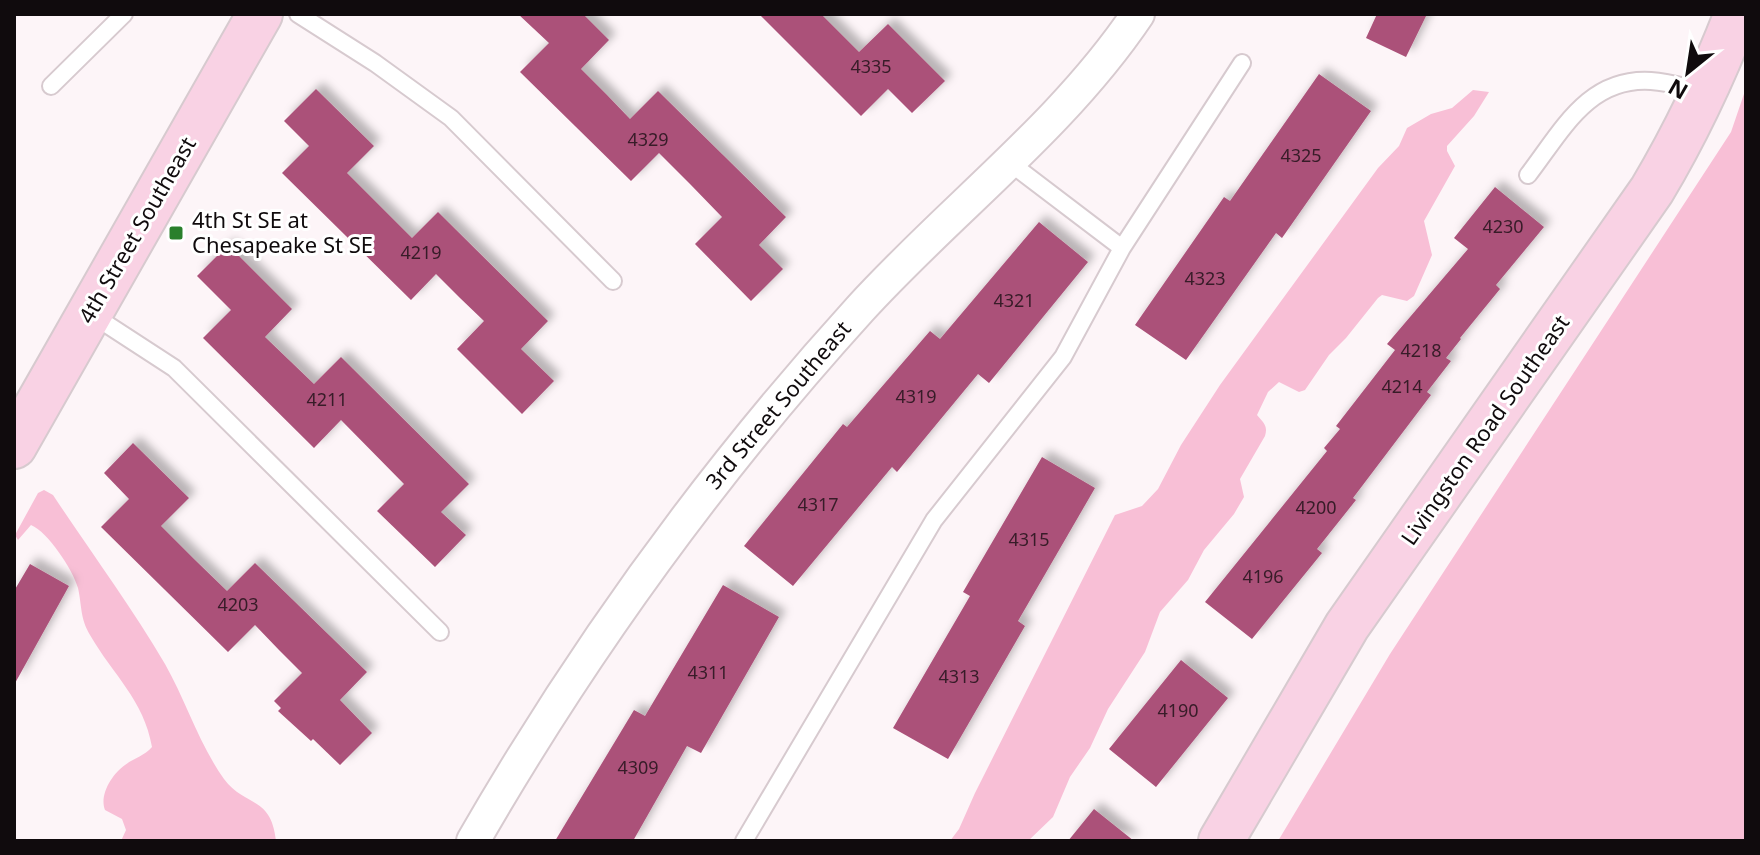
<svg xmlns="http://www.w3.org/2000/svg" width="1760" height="855" viewBox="0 0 1760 855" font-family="'Noto Sans',sans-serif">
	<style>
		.green { fill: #f8bfd6 }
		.building { fill: #ab5179; filter: url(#shadow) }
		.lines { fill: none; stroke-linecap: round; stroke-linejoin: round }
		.lane-casing { stroke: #d7cacf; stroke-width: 20 }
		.street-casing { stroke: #d7cacf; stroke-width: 36 }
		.secondary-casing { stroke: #d7cacf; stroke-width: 48 }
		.lane { stroke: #fff; stroke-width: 16 }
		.street { stroke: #fff; stroke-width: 32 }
		.secondary { stroke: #f9d2e4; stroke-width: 44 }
		.poi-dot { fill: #2a7f2c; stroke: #fff; stroke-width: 3 }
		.labels { text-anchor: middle; stroke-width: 6; stroke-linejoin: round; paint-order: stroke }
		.number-label { font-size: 18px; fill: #371c28 }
		.poi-label { font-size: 22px; fill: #100b0d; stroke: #fff; text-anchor: start }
		.street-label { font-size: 22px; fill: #100b0d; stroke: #fff }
	</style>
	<defs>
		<filter id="shadow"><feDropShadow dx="7" dy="-7" stdDeviation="4" flood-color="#0004"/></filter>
	</defs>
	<rect width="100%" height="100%" fill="#fdf5f8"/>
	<path class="green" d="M 1746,88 L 1746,841 L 1278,841 L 1390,654 L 1731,132 Z
		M 1473,90 L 1489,92 L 1474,116 L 1447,146 L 1447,151 L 1455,166 L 1424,221 L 1432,255 L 1414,296 L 1407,301 L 1382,295 L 1378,298 L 1346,338 L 1329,355 L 1305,390 L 1299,392 L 1279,382 L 1268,392 L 1257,415 C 1264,423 1268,426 1265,436 L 1240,479 L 1244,497 L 1234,514 L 1204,550 L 1188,580 L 1160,612 L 1145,652 L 1108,709 L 1090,748 L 1070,777 L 1053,817 L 1028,841 L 950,841 L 959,829 L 975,793 L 1115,515 L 1142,506 L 1158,489 L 1181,445 L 1220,385 L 1378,168 L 1399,146 L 1407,128 L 1431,114 L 1452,108 Z
		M 44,490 L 53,495 C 90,551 131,606 165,664 C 186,701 199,744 224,779 C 246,808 271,795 276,841 L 121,841 L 126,830 L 122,819 L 105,810 C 99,795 112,774 125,765 C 134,758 144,756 152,747 C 144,700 113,675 90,635 C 80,618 82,606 78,588 C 73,570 48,532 31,525 L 18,540 L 15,535 L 38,493 Z"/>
	<path class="building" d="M 518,14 L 583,14 L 609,40 L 581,69 L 607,95 L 630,119 L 658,91 L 786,217 L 759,245 L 783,269 L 751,301 L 695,244 L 722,217 L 690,184 L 659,153 L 631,181 L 520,72 L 549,43 Z
		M 759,14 L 821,14 L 859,52 L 888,24 L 945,81 L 912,113 L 888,89 L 861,116 Z
		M 1377,14 L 1427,14 L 1406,57 L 1366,38 Z
		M 1319,74 L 1371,111 L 1282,238 L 1276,233 L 1186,360 L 1135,325 L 1224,197 L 1230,201 Z
		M 316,89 L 374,146 L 347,173 L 412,238 L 438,212 L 548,321 L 521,349 L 554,381 L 522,414 L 457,349 L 484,321 L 460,298 L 436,274 L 411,300 L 282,173 L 309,146 L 284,121 Z
		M 1495,187 L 1544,227 L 1496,285 L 1500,289 L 1460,338 L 1461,339 L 1446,358 L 1451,361 L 1427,392 L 1431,395 L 1353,498 L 1356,500 L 1317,549 L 1322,553 L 1252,639 L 1205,602 L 1327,451 L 1324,448 L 1340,429 L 1336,426 L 1395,350 L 1387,344 L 1468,249 L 1454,238 Z
		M 1039,222 L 1088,262 L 989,383 L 978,374 L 897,472 L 892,467 L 793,586 L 744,546 L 843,424 L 847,427 L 930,331 L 940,339 Z
		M 228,245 L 292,309 L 265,337 L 314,384 L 341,357 L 469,484 L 441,512 L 466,535 L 435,567 L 377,511 L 404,484 L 341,420 L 314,448 L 203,338 L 231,310 L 197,276 Z
		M 133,443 L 189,498 L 161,526 L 194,559 L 227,591 L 255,563 L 367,672 L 340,700 L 372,733 L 340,765 L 313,739 L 311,741 L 278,711 L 281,708 L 274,701 L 302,673 L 279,650 L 255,625 L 228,652 L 101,527 L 129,499 L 104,473 Z
		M 1042,457 L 1095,488 L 1018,621 L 1025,626 L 948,759 L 893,728 L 970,596 L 963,592 Z
		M 30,564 L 69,586 L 14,685 L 14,591 Z
		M 723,585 L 779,617 L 701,753 L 687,746 L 633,841 L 555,841 L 634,710 L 645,716 Z
		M 1181,660 L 1228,698 L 1156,787 L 1109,749 Z
		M 1094,809 L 1134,841 L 1068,841 Z"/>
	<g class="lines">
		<defs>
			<path id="lane" d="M 298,14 L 375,63 L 451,118 L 613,281
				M 51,86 L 124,14
				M 1009,162 L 1122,248 L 1242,63
				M 1528,175 C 1562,131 1588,77 1651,81 C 1668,82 1684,87 1701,91
				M 91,314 L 174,368 L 440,632
				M 744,841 L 934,520 L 1063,357 L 1122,248"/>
			<path id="street" d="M 473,841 C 583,650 712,472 860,309 C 951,209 1062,127 1138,14"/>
			<path id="secondary" d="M 14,446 L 260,14
				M 1221,841 L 1347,626 L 1652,190 C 1686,133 1713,76 1737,14"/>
		</defs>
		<use href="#lane" class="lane-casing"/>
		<use href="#street" class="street-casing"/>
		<use href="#secondary" class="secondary-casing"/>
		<use href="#lane" class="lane"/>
		<use href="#street" class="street"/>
		<use href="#secondary" class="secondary"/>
	</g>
	<rect class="poi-dot" x="168" y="225" width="16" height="16" rx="4"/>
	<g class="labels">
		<g class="number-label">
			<text x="871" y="73">4335</text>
			<text x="648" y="146">4329</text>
			<text x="1301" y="162">4325</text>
			<text x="1503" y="233">4230</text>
			<text x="421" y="259">4219</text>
			<text x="1205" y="285">4323</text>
			<text x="1014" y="307">4321</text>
			<text x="1421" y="357">4218</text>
			<text x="1402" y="393">4214</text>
			<text x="916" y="403">4319</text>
			<text x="327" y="406">4211</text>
			<text x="818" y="511">4317</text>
			<text x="1316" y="514">4200</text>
			<text x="1029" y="546">4315</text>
			<text x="1263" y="583">4196</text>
			<text x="238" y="611">4203</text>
			<text x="708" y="679">4311</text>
			<text x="959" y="683">4313</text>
			<text x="1178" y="717">4190</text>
			<text x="638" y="774">4309</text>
		</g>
		<g class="poi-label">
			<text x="192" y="228">4th St SE at<tspan x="192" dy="25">Chesapeake St SE</tspan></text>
		</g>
		<g class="street-label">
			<text transform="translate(137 230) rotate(-60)" y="8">4th Street Southeast</text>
			<text transform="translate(778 405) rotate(-50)" y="8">3rd Street Southeast</text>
			<text transform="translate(1485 430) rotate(-55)" y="8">Livingston Road Southeast</text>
		</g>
	</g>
	<rect width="1760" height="855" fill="none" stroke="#100b0d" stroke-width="32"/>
	<g transform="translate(1688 72) rotate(210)" stroke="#ffffff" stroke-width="6" paint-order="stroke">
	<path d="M0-6L14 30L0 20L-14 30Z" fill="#100b0d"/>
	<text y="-12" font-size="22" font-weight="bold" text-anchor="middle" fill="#100b0d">N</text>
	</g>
</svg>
